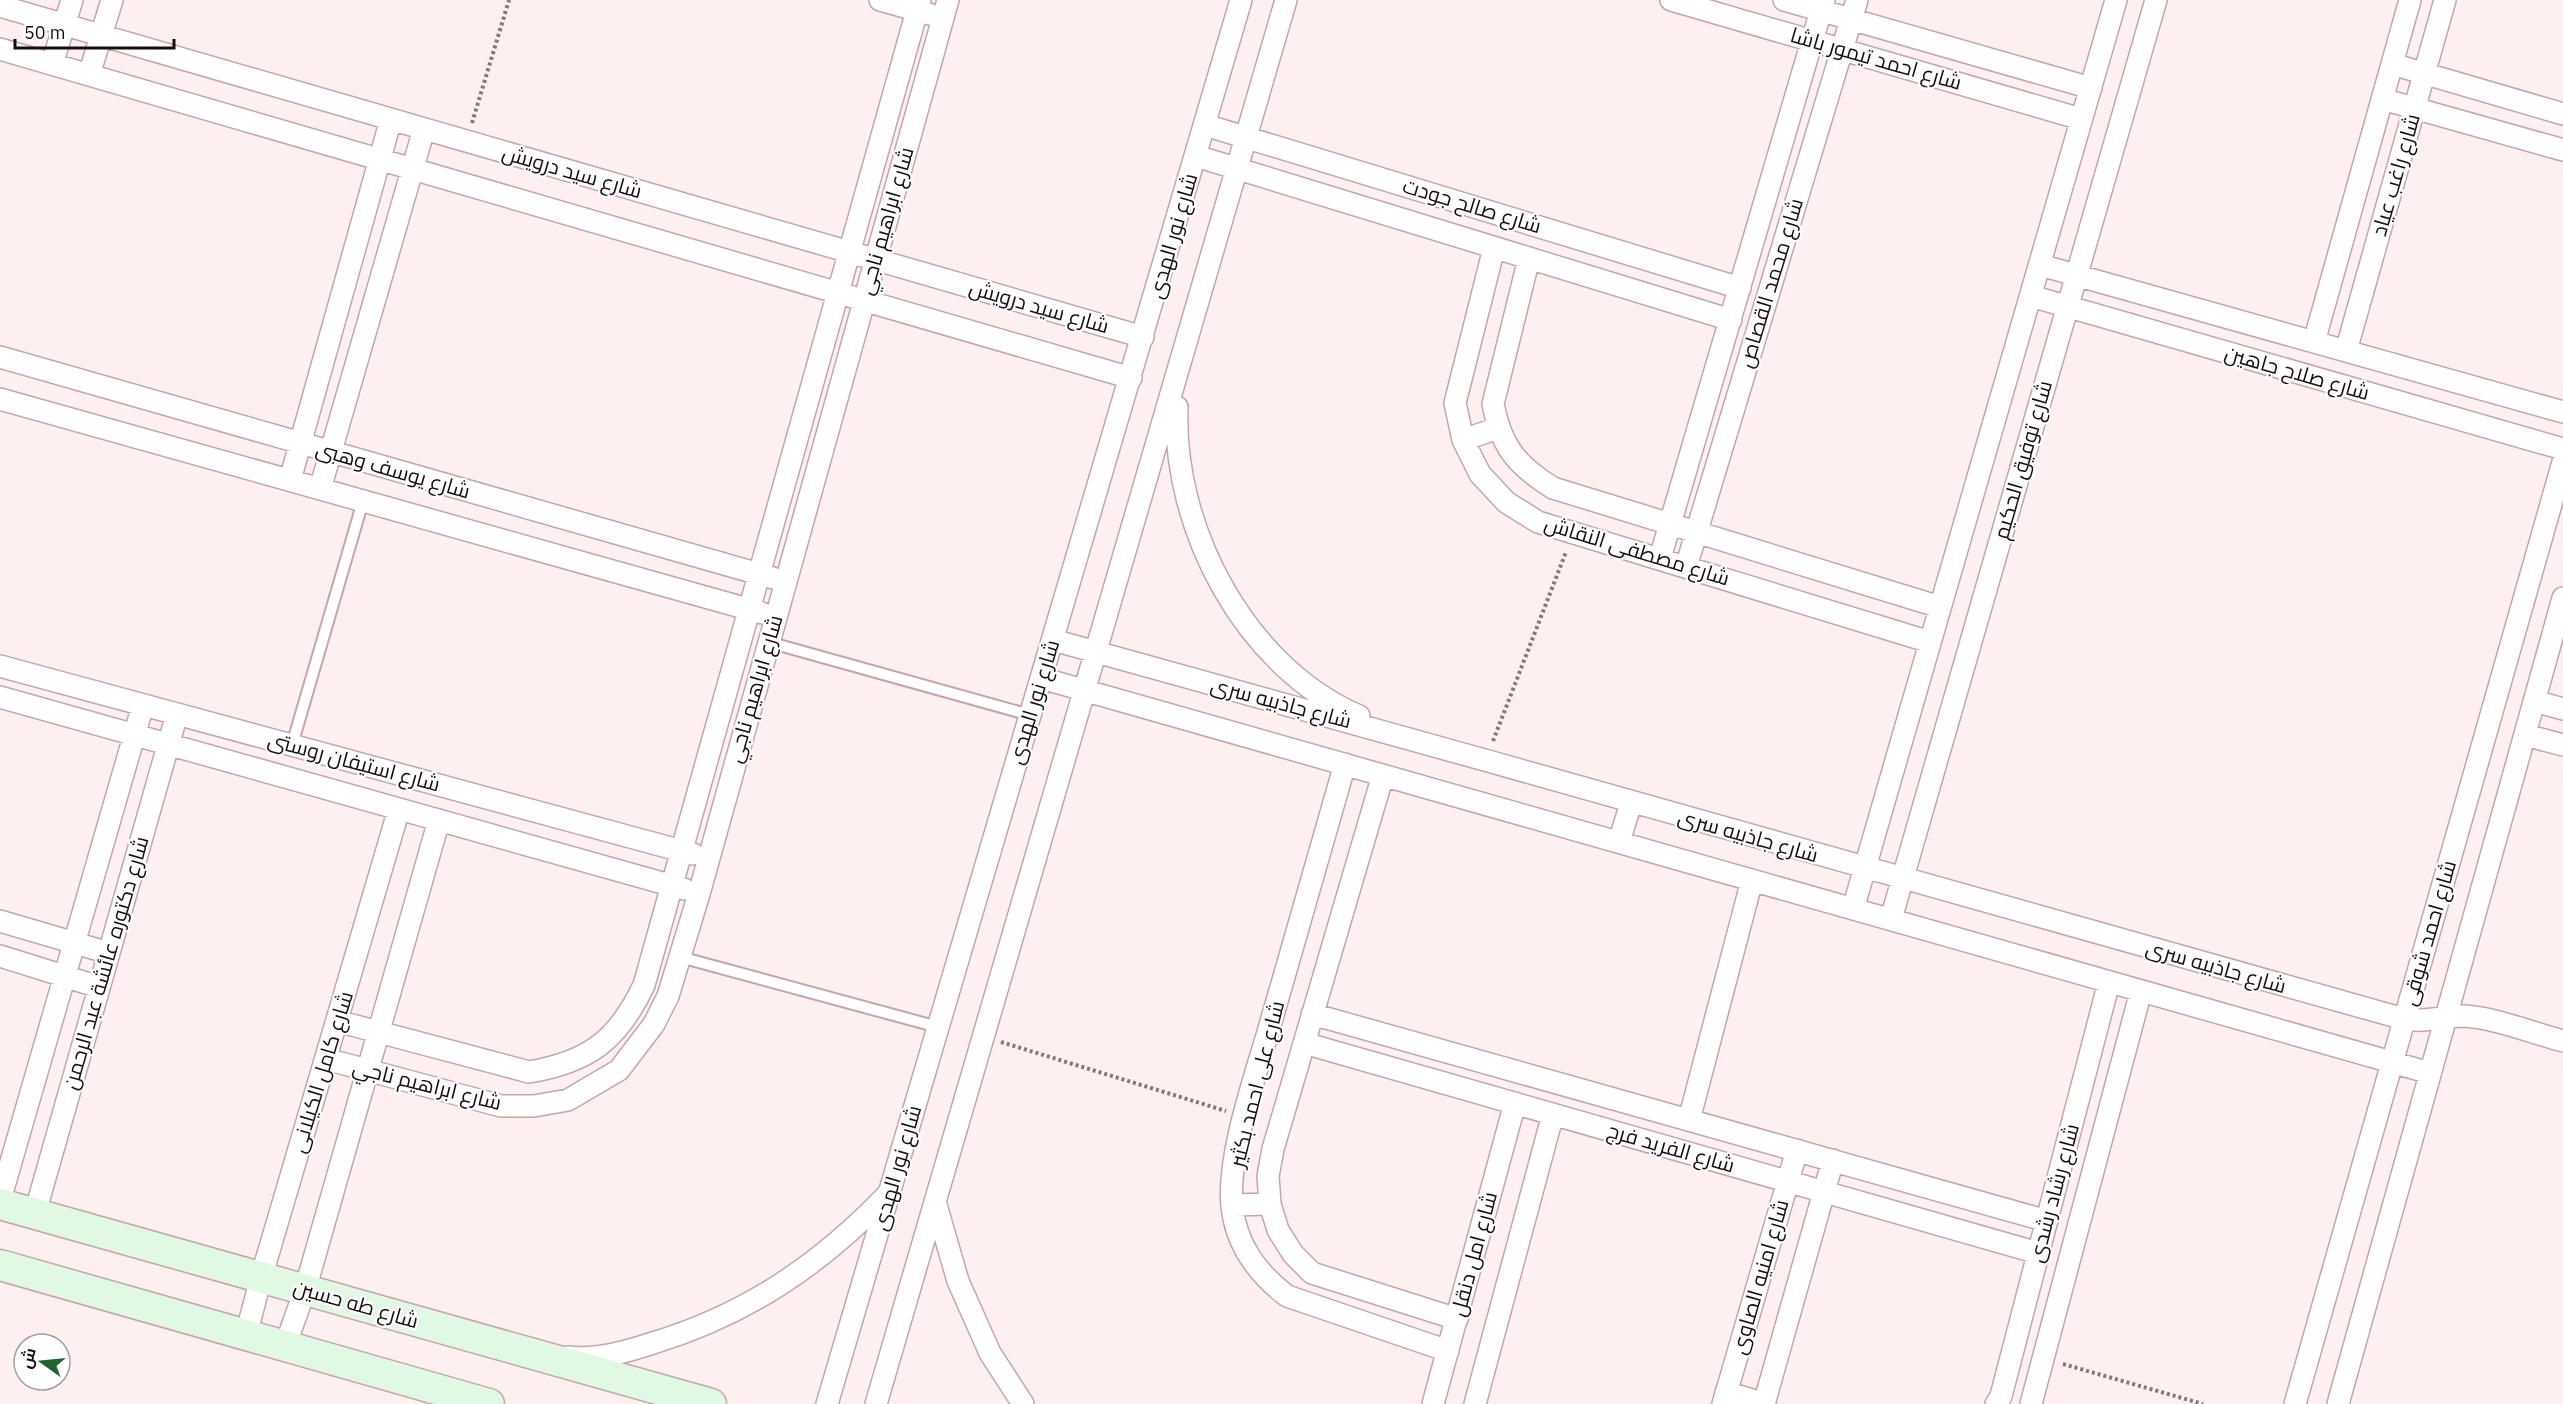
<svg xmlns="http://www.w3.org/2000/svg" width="2563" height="1404" viewBox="0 0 2563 1404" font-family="'IBM Plex Sans',Cairo,sans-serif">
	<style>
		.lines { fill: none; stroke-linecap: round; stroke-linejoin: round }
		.lane-casing { stroke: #c5a5a8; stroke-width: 14 }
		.street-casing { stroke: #c5a5a8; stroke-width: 24 }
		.secondary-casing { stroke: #c5a5a8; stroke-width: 33 }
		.path { stroke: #847778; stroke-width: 4; stroke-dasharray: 3 3; stroke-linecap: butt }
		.lane { stroke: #fff; stroke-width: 10 }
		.street { stroke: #fff; stroke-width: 21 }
		.secondary { stroke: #e1f8e5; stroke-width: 30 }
		.labels { text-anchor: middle; stroke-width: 4.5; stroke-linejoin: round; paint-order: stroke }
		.street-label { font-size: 21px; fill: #190e0f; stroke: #fff }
	</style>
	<rect width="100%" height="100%" fill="#fef0f1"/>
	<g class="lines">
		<defs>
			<path id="lane" d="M 768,642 L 1030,715
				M 292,745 L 363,501
				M 680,957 L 938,1027"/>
			<path id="street" d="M 880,0 L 929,14
				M 1671,0 L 2081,119
				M 1784,0 L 2091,88
				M 0,6 L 1143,337
				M 0,49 L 1131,378
				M 52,64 L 72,0
				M 2392,64 L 2563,114
				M 89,75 L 112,0
				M 2382,99 L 2563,150
				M 1205,125 L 1740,288
				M 1196,156 L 1731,320
				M 1494,248 L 1455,403 L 1463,440 L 1480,474 L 1506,502 L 1538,522 L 1930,642
				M 1529,258 L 1493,404 C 1501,446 1516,465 1553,488 L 1940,607
				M 2040,265 L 2563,412
				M 2031,296 L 2563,449
				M 2314,342 L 2410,0
				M 2346,351 L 2445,0
				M 0,357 L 773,578
				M 0,399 L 762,613
				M 1177,407 C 1172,528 1245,667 1359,716
				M 1463,440 L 1498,428
				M 290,480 L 391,119
				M 320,489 L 424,129
				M 1660,558 L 1824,0
				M 1686,567 L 1857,0
				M 1053,640 C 1504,764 1954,893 2404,1019 C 2425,1023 2443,1016 2464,1016 C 2497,1018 2532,1033 2563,1041
				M 0,666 L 693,854
				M 1041,678 L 2430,1073
				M 0,697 L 684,889
				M 2534,701 L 2563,709
				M 2525,735 L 2563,745
				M 1345,764 C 1319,854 1294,943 1268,1032 C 1254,1080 1227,1157 1232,1206 C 1236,1245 1257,1273 1287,1296 L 1448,1351
				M 1383,775 L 1273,1149 L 1268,1176 L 1270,1204 L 1278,1230 L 1293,1254 L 1312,1273 L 1457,1319
				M 1619,842 L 1631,803
				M 1853,909 L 2116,0
				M 1891,919 L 2156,0
				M 0,921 L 109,953
				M 0,956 L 99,987
				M 1312,1014 L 2047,1221
				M 337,1021 L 529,1072 C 589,1062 618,1040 644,985 L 920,0
				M 1304,1043 L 2038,1253
				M 326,1059 L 501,1106 L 534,1106 L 568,1100 L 619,1070 L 654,1024 L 668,996 L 699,894 L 948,0
				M 1689,1120 L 1752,880
				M 0,1200 L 143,705
				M 936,1205 L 958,1281 L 990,1353 L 1023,1404
				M 1232,1205 L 1270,1204
				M 35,1213 L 177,714
				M 246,1335 L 261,1278 L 399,809
				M 285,1346 L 305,1290 L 439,820
				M 568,1357 C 597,1360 626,1352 653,1343 C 746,1315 820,1265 887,1195
				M 1726,1392 L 1765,1404
				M 827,1404 L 1241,0
				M 876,1404 L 1286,0
				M 1433,1404 L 1515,1103
				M 1475,1404 L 1553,1114
				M 1723,1404 L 1797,1150
				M 1764,1404 L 1833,1160
				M 1996,1404 L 2001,1396 L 2109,982
				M 2031,1404 L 2141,991
				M 2295,1404 L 2563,462
				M 2338,1404 L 2563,598"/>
			<path id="secondary" d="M 0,1204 L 711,1404
				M 0,1265 L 489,1404"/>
		</defs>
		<use href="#lane" class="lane-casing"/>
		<use href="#street" class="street-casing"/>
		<use href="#secondary" class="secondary-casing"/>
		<path class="path" d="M 472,123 L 509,0
			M 1493,741 L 1566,552
			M 1001,1042 L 1226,1111
			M 2063,1364 L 2203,1404"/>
		<use href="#lane" class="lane"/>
		<use href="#street" class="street"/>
		<use href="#secondary" class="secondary"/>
	</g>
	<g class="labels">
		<g class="street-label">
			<text transform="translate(1876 59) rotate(16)" y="7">شارع احمد تيمور باشا</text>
			<text transform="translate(572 172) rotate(16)" y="7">شارع سيد درويش</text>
			<text transform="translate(2396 175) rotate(-74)" y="7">شارع راغب عياد</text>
			<text transform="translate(1472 206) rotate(17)" y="7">شارع صالح جودت</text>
			<text transform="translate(886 221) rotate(-74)" y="7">شارع ابراهيم ناجي</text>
			<text transform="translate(1173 236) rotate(-74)" y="7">شارع نور الهدى</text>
			<text transform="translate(1771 283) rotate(-73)" y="7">شارع محمد القصاص</text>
			<text transform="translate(1039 307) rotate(16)" y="7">شارع سيد درويش</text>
			<text transform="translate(2297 373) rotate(16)" y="7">شارع صلاح جاهين</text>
			<text transform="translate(2023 460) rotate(-74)" y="7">شارع توفيق الحكيم</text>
			<text transform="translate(393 470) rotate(16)" y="7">شارع يوسف وهبى</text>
			<text transform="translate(1637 551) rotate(17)" y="7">شارع مصطفى النقاش</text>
			<text transform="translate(755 689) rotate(-74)" y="7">شارع ابراهيم ناجي</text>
			<text transform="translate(1034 702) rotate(-73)" y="7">شارع نور الهدى</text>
			<text transform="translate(1281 703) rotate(15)" y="7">شارع جاذبيه سرى</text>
			<text transform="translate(354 762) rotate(15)" y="7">شارع استيفان روستى</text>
			<text transform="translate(1748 836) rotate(16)" y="7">شارع جاذبيه سرى</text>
			<text transform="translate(2429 933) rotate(-74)" y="7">شارع احمد شوقى</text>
			<text transform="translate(106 963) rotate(-74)" y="7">شارع دكتوره عائشة عبد الرحمن</text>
			<text transform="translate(2216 967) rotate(16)" y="7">شارع جاذبيه سرى</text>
			<text transform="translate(322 1072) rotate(-73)" y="7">شارع كامل الكيلانى</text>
			<text transform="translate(1257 1084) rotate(-76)" y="7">شارع على احمد بكثير</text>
			<text transform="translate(427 1085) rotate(14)" y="7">شارع ابراهيم ناجي</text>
			<text transform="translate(1671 1148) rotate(16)" y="7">شارع الفريد فرج</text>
			<text transform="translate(897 1168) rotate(-74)" y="7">شارع نور الهدى</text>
			<text transform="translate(2054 1193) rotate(-75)" y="7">شارع رشاد رشدى</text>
			<text transform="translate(1474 1254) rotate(-75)" y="7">شارع امل دنقل</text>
			<text transform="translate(1760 1277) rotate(-74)" y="7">شارع امنيه الصاوى</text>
			<text transform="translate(356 1304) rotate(16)" y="7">شارع طه حسين</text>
		</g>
	</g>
	<g transform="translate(42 1362) rotate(285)"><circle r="28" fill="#ffffff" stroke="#a39f9f" stroke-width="1.5"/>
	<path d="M0-4.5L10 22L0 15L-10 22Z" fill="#206531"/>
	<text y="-9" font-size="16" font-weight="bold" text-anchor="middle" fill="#190e0f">ش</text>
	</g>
	<path d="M15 39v9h159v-9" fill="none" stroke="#190e0f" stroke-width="3"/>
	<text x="24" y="39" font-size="18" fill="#190e0f" stroke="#ffffff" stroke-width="4.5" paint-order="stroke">50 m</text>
</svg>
